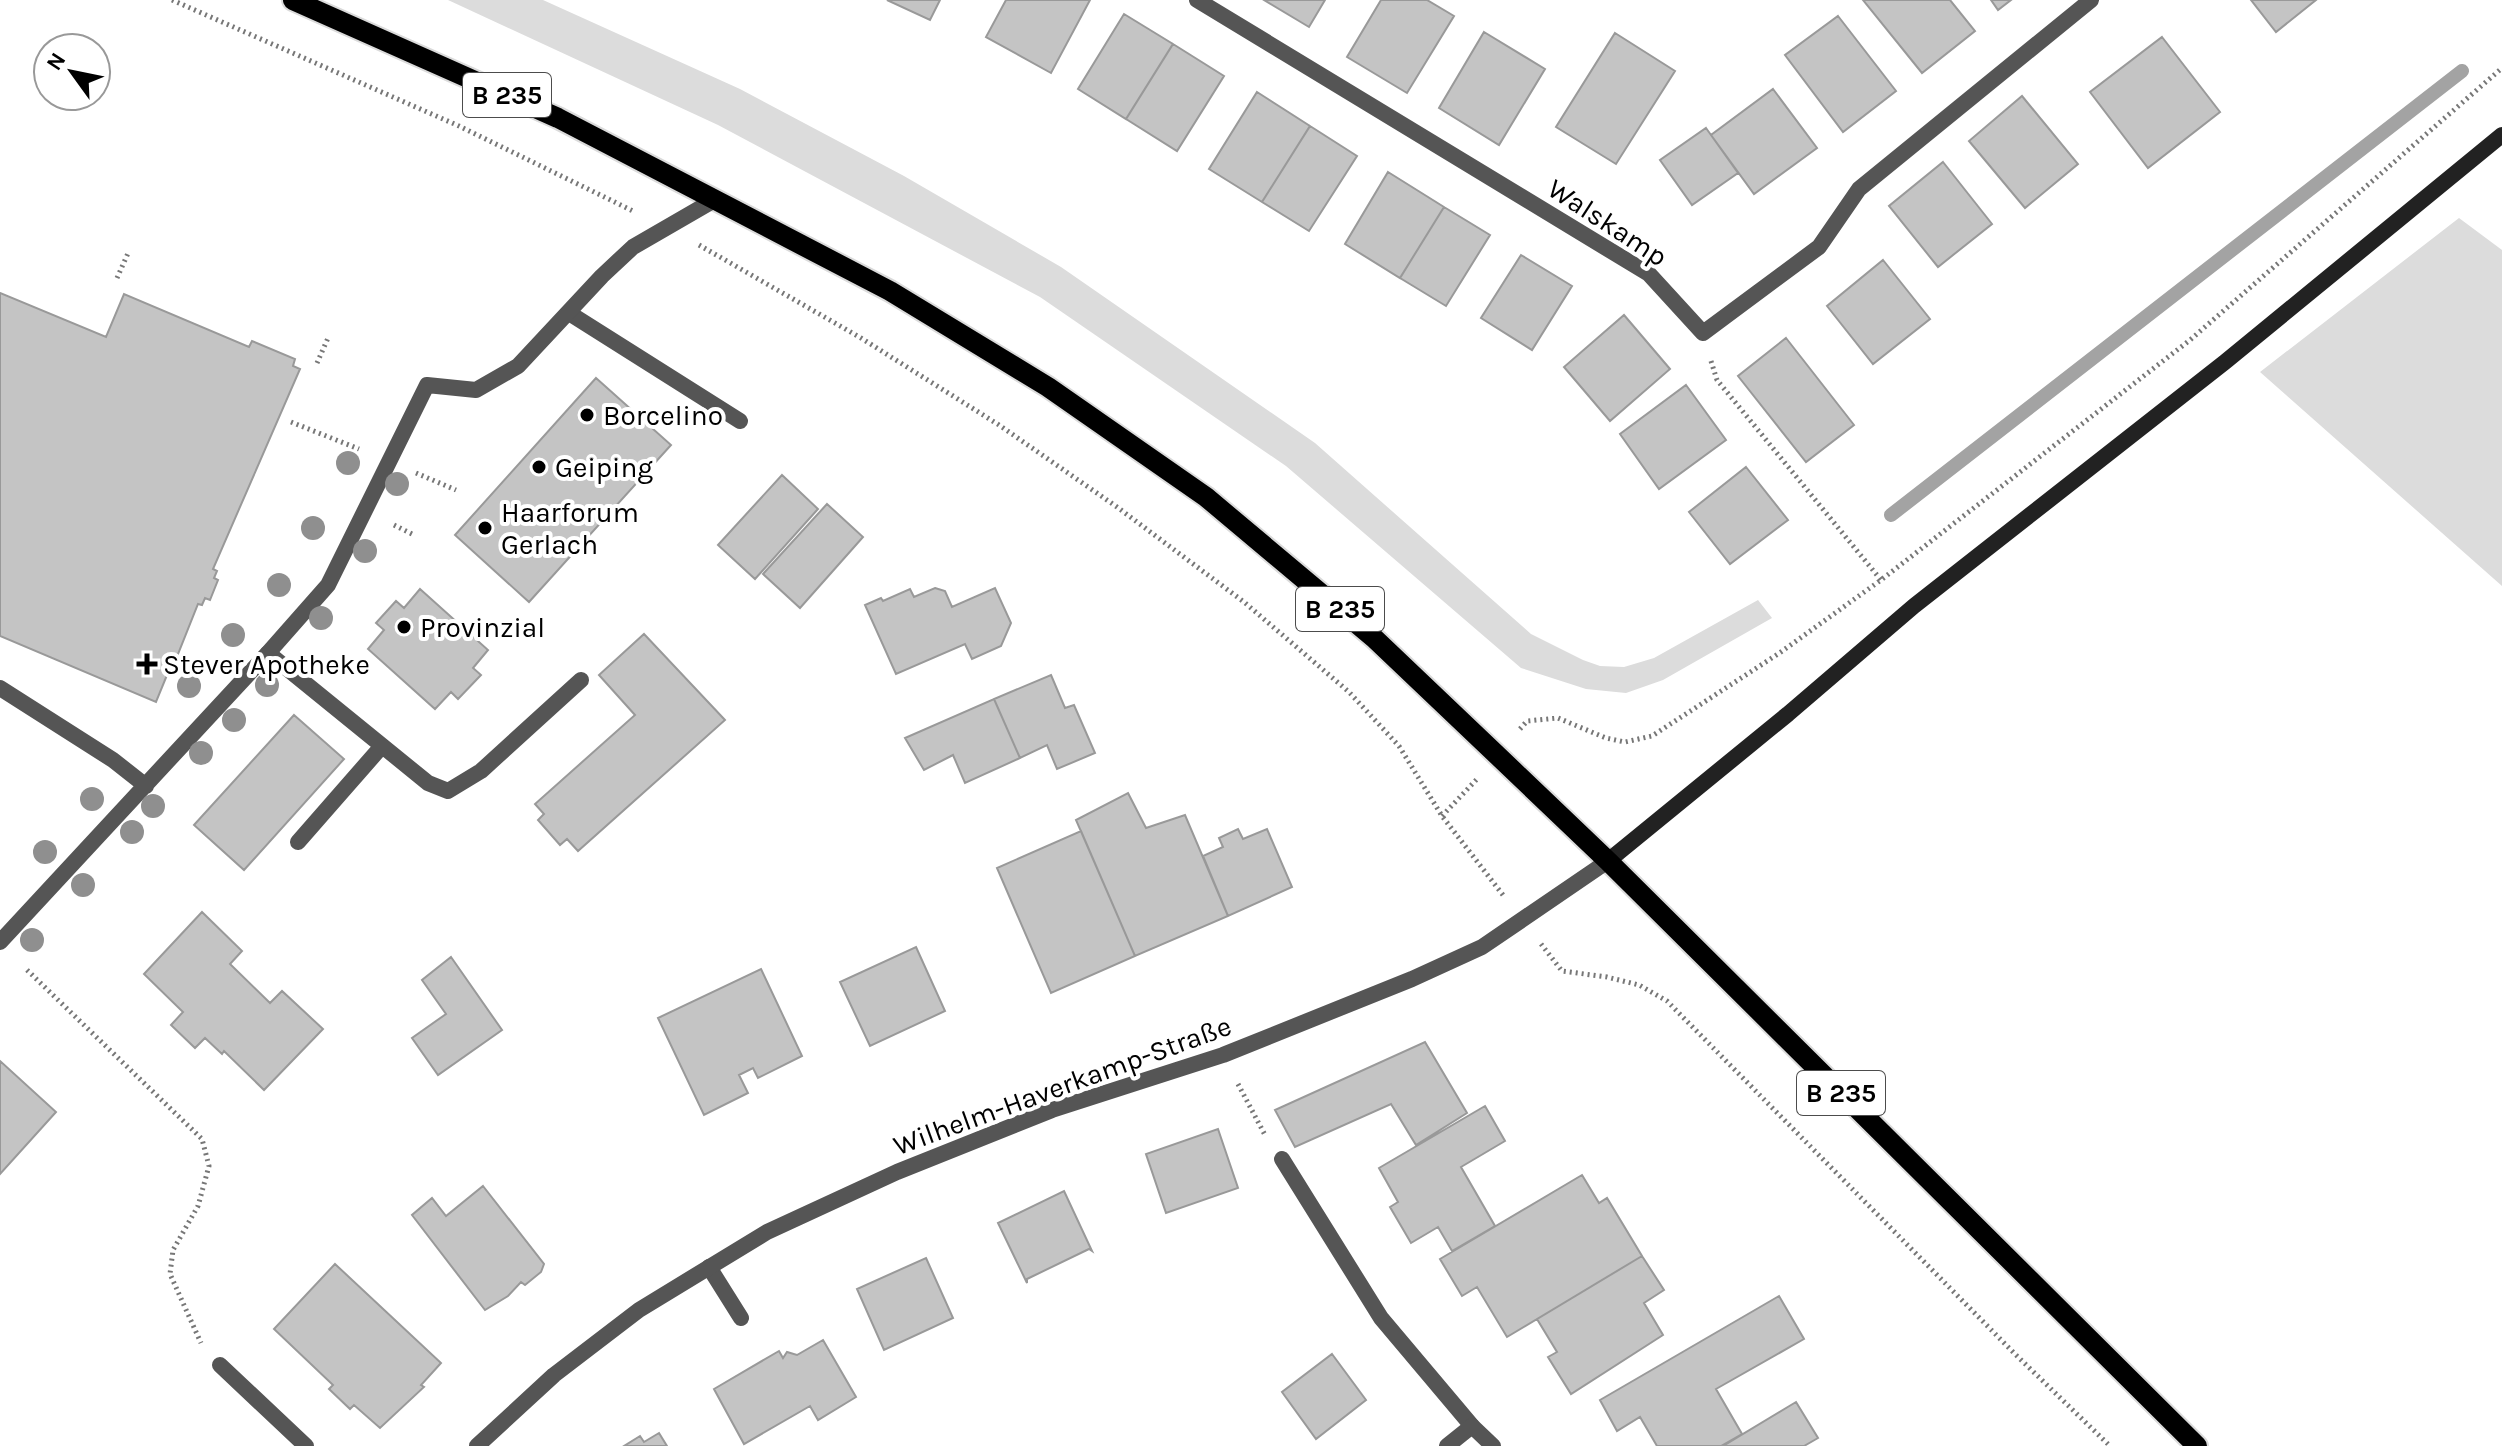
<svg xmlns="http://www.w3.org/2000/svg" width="2502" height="1446" viewBox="0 0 2502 1446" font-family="Karla,sans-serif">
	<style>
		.green { fill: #dcdcdc }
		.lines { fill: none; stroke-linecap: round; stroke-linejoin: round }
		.stream { stroke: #a3a3a3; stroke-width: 14 }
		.building { fill: #c4c4c4; stroke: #999; stroke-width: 2 }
		.primary-casing { stroke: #dbdbdb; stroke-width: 24 }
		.path { stroke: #777; stroke-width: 5; stroke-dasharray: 2 4; stroke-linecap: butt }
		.service { stroke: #555; stroke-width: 16 }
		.minor { stroke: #555; stroke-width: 16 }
		.tertiary { stroke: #555; stroke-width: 16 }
		.secondary { stroke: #222; stroke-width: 16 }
		.primary { stroke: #000; stroke-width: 20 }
		.tree { fill: #8f8f8f }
		.poi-dot { fill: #000; stroke: #fff; stroke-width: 3 }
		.labels { text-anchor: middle; stroke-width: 8; stroke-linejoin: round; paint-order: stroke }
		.shield { fill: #fff; stroke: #4c4c4c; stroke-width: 2 }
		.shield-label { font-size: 26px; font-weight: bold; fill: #000 }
		.street-label { font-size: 28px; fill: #000; stroke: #fff }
		.poi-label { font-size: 28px; fill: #000; stroke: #fff; text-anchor: start }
	</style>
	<rect width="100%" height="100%" fill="#fff"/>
	<path class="green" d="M 448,0 L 543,0 L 740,89 L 904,176 L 1061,267 L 1315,443 L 1531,634 L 1583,660 L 1600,666 L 1624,667 L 1654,658 L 1758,600 L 1772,618 L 1663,680 L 1626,693 L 1586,689 L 1521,668 L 1286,466 L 1040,297 L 718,125 Z
		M 2459,218 L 2502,250 L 2502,586 L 2260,372 Z"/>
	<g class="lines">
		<path class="stream" d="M 1891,515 L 2462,71"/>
	</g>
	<path class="building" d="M 887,0 L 940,0 L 930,20 Z
		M 1006,0 L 1090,0 L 1051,73 L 986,37 Z
		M 1264,0 L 1325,0 L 1309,27 Z
		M 1381,0 L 1427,0 L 1454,16 L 1407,93 L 1347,57 Z
		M 1863,0 L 1950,0 L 1975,31 L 1922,73 Z
		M 1991,0 L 2011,0 L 1998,10 Z
		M 2251,0 L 2316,0 L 2276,32 Z
		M 1124,14 L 1173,44 L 1126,119 L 1078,89 Z
		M 1838,16 L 1896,91 L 1843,132 L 1785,55 Z
		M 1484,32 L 1545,69 L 1499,145 L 1439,108 Z
		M 1615,33 L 1675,71 L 1616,164 L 1556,127 Z
		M 2162,37 L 2220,112 L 2148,168 L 2090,92 Z
		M 1173,44 L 1224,76 L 1177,151 L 1126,119 Z
		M 1773,89 L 1817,148 L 1754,194 L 1711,135 Z
		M 1257,92 L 1310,126 L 1262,202 L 1209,169 Z
		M 2022,96 L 2078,164 L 2025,208 L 1969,141 Z
		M 1310,126 L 1357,156 L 1309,231 L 1262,202 Z
		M 1706,128 L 1738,173 L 1692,205 L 1660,160 Z
		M 1943,162 L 1992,224 L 1938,267 L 1889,206 Z
		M 1388,172 L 1444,207 L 1400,278 L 1345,244 Z
		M 1444,207 L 1490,235 L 1446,306 L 1400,278 Z
		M 1521,255 L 1572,286 L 1532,350 L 1481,318 Z
		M 1883,260 L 1930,319 L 1873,364 L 1827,306 Z
		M 0,293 L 106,337 L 124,294 L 249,347 L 252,341 L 295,359 L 293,366 L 300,369 L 213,569 L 217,571 L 214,578 L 218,580 L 210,600 L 205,598 L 202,605 L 198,604 L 176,659 L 174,658 L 156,702 L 0,636 Z
		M 1624,315 L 1670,369 L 1610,421 L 1564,367 Z
		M 1786,338 L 1854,425 L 1806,462 L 1738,376 Z
		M 596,378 L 671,445 L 529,602 L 455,535 Z
		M 1686,385 L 1726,440 L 1659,489 L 1620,434 Z
		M 1746,467 L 1788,520 L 1730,564 L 1689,512 Z
		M 782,475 L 818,509 L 755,579 L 718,545 Z
		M 827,504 L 863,537 L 800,608 L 763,574 Z
		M 935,588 L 945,591 L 952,607 L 995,588 L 1011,623 L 1001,646 L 972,659 L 965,644 L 896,674 L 865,605 L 881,598 L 883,601 L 910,589 L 914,597 Z
		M 420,589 L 488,650 L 473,668 L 481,675 L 458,699 L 451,692 L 435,709 L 368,649 L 384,630 L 376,623 L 396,601 L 404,608 Z
		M 644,634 L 725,720 L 578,851 L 567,839 L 560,845 L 538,820 L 544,814 L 535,804 L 635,715 L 599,675 Z
		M 1051,675 L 1065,708 L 1074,705 L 1095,753 L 1057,769 L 1047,745 L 1020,758 L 994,699 Z
		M 994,699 L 1020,758 L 965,783 L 953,755 L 924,770 L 905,738 Z
		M 294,715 L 344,759 L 244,870 L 194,825 Z
		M 1128,793 L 1146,828 L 1185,815 L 1228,916 L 1135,956 L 1076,820 Z
		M 1238,829 L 1243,839 L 1267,829 L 1292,887 L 1228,916 L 1203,856 L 1223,847 L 1219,838 Z
		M 1081,831 L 1135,956 L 1051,993 L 997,868 Z
		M 202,912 L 242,951 L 230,964 L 270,1003 L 282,991 L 323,1029 L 264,1090 L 224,1051 L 222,1054 L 205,1038 L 195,1048 L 171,1025 L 183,1012 L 144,974 Z
		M 916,947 L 945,1011 L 870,1046 L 840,982 Z
		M 451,957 L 502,1030 L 438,1075 L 412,1038 L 446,1014 L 422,980 Z
		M 761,969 L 802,1056 L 758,1078 L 753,1068 L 739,1075 L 748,1093 L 704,1115 L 658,1018 Z
		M 1425,1042 L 1467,1113 L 1416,1145 L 1391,1104 L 1295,1147 L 1275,1110 Z
		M 0,1061 L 56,1112 L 0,1174 Z
		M 1485,1106 L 1505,1141 L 1461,1167 L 1495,1226 L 1452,1251 L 1438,1227 L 1411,1243 L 1390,1207 L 1398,1202 L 1379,1168 Z
		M 1218,1129 L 1238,1188 L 1166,1213 L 1146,1154 Z
		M 1582,1175 L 1599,1203 L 1607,1198 L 1642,1256 L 1507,1337 L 1477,1287 L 1462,1296 L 1440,1259 Z
		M 483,1186 L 544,1264 L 541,1272 L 525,1285 L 521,1282 L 508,1296 L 485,1310 L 412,1215 L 432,1198 L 446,1216 Z
		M 1064,1191 L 1092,1251 L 1089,1249 L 1027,1279 L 1027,1283 L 998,1223 Z
		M 1642,1256 L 1664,1290 L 1644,1303 L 1663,1335 L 1571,1394 L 1548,1357 L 1557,1352 L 1537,1319 Z
		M 926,1258 L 953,1318 L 884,1350 L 857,1289 Z
		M 335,1264 L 441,1363 L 421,1385 L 424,1387 L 380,1428 L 354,1405 L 350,1409 L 329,1389 L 333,1385 L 274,1329 Z
		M 1779,1296 L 1804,1339 L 1716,1389 L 1742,1434 L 1721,1446 L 1657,1446 L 1640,1417 L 1617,1431 L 1600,1400 Z
		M 823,1340 L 856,1397 L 818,1420 L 810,1406 L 744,1444 L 714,1389 L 779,1351 L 783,1358 L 787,1352 L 797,1355 Z
		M 1332,1354 L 1366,1400 L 1316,1439 L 1282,1392 Z
		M 1796,1402 L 1818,1438 L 1804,1446 L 1723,1446 Z
		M 659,1433 L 667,1446 L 624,1446 L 640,1436 L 644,1442 Z"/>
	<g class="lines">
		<defs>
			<path id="primary" d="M 293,0 L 558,118 L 890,291 L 1048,387 L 1206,497 L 1374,638 L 1498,756 L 1608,861 L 2197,1446"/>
		</defs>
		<use href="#primary" class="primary-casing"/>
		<path class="path" d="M 172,0 L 459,126 L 633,211
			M 699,245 L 861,338 L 999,425 L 1117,507 L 1244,602 L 1349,692 L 1399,746 L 1442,816 L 1503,895
			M 117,278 L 129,251
			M 1711,361 L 1717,380 L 1881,580
			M 317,363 L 328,338
			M 291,422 L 359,449
			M 416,473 L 456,490
			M 394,525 L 414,535
			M 1520,729 L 1527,721 L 1558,718 L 1606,738 L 1625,742 L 1652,736 L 1778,654 L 1881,580 L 2190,340 L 2502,68
			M 1442,816 L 1477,779
			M 1541,944 L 1562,971 L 1607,977 L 1639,985 L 1667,1001 L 2016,1355 L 2110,1446
			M 27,970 L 202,1139 L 209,1166 L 198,1206 L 173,1250 L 170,1274 L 201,1343
			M 1238,1084 L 1265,1135"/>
		<path class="service" d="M 569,313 L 740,421
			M 268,653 L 428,783 L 448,791 L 481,771 L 581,680
			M 298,842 L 382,746
			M 1282,1159 L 1381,1318 L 1472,1426
			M 709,1267 L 741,1318
			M 220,1365 L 306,1446"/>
		<path class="minor" d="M 1197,0 L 1649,274 L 1703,333 L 1819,247 L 1859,189 L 2091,0
			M 0,688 L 113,760 L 146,786
			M 0,942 L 268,653 L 328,585 L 427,385 L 476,390 L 518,366 L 602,276 L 633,247 L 716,199
			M 1447,1446 L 1472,1426 L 1493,1446"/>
		<path class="tertiary" d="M 477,1446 L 554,1375 L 639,1310 L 767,1232 L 897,1172 L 1052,1110 L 1223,1055 L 1412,979 L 1482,947 L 1608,861"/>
		<path class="secondary" d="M 1608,861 L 1788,714 L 1914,606 L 2225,362 L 2502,135"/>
		<use href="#primary" class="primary"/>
	</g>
	<g class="tree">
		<circle cx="348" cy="463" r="12"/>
		<circle cx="397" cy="484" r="12"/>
		<circle cx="313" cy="528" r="12"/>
		<circle cx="365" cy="551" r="12"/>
		<circle cx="279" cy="585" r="12"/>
		<circle cx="321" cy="618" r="12"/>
		<circle cx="233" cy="635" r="12"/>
		<circle cx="267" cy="685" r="12"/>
		<circle cx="189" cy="686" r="12"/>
		<circle cx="234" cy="720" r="12"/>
		<circle cx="201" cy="753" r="12"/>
		<circle cx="92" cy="799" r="12"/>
		<circle cx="153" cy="806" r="12"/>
		<circle cx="132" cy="832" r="12"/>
		<circle cx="45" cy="852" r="12"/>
		<circle cx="83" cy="885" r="12"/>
		<circle cx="32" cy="940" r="12"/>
	</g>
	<g class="poi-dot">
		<circle cx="587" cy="415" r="8"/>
		<circle cx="539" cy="467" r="8"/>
		<circle cx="485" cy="528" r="8"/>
		<circle cx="404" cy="627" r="8"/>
		<path d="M143 652h8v8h8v8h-8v8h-8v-8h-8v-8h8z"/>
	</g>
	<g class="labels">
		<g class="shield">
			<rect x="463" y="73" width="88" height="44" rx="6"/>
			<rect x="1296" y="587" width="88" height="44" rx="6"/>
			<rect x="1797" y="1071" width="88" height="44" rx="6"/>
		</g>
		<g class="shield-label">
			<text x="507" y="104">B 235</text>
			<text x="1340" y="618">B 235</text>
			<text x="1841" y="1102">B 235</text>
		</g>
		<g class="street-label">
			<text transform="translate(1608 222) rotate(33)" y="10">Walskamp</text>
			<text transform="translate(1062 1085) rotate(-20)" y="10">Wilhelm-Haverkamp-Straße</text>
		</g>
		<g class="poi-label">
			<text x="603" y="425">Borcelino</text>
			<text x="555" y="477">Geiping</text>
			<text x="501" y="522">Haarforum<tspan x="501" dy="32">Gerlach</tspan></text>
			<text x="420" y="637">Provinzial</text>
			<text x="163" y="674">Stever Apotheke</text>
		</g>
	</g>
	<g transform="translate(72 72) rotate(303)"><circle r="38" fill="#ffffff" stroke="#999999" stroke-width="2"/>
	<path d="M0-6L14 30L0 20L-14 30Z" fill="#000000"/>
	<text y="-12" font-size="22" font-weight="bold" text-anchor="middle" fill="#000000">N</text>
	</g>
</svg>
